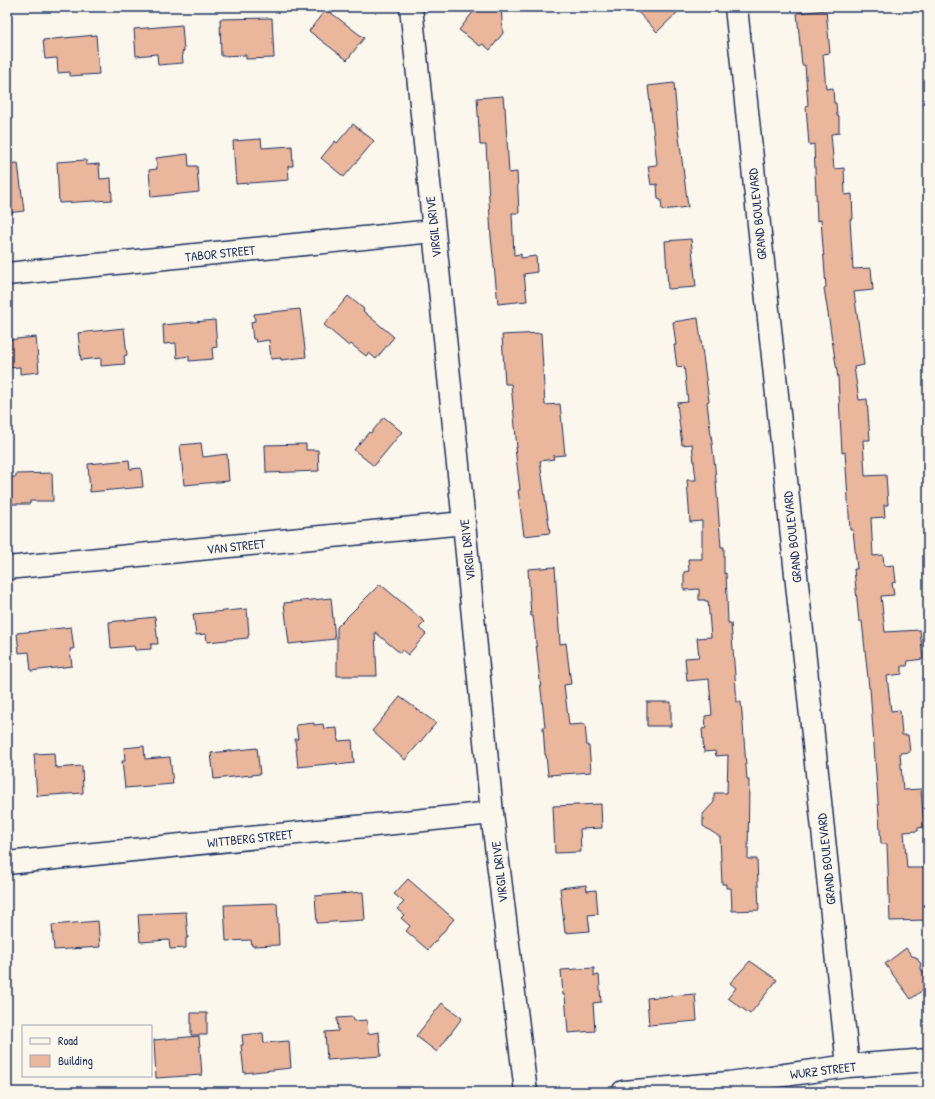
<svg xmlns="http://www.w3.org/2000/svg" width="935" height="1099" viewBox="0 0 935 1099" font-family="'Patrick Hand',sans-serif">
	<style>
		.building { fill: #eab69c; stroke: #1b2f5e }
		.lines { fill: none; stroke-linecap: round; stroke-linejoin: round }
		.minor-casing { stroke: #1b2f5e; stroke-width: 25 }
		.minor { stroke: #fbf7ec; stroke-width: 22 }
		.labels { text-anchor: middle; stroke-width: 3.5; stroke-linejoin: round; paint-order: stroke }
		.street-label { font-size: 13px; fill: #1b2f5e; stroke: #fbf7ec }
	</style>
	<rect width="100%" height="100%" fill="#fbf7ec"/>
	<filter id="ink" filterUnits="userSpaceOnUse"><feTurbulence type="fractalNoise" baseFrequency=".025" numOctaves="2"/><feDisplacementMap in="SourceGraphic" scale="8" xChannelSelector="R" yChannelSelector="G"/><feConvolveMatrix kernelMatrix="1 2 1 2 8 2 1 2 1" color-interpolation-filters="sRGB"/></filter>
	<g filter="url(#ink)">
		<path class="building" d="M 477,7 L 501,7 L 503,33 L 490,50 L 483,44 L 480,46 L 459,30 Z
			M 633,7 L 683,7 L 657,32 Z
			M 326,9 L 364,38 L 347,60 L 309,31 Z
			M 826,10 L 830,53 L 823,54 L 826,89 L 833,88 L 834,103 L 836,103 L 837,116 L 839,116 L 839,133 L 831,134 L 834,169 L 844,168 L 845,195 L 852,194 L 853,219 L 850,219 L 853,269 L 871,268 L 873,290 L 854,292 L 864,365 L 854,367 L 859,400 L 867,399 L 870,440 L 863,440 L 865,476 L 886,475 L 888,505 L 884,505 L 885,517 L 871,518 L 873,556 L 883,555 L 884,566 L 894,565 L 896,582 L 892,583 L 894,595 L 881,596 L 885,632 L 920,630 L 923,659 L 908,661 L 907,666 L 902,666 L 902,674 L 887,676 L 891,711 L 900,710 L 902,735 L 908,735 L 910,752 L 900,753 L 903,790 L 921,789 L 924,827 L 918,828 L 918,831 L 904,832 L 907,868 L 928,868 L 928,920 L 890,921 L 887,844 L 881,844 L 870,688 L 869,688 L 862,621 L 859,621 L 854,569 L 857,569 L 853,530 L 850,530 L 845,452 L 842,453 L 838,378 L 824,288 L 826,287 L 821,220 L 817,221 L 814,144 L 809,145 L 806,106 L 808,105 L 805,65 L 802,65 L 797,13 Z
			M 272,18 L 274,58 L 246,59 L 246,55 L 221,56 L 220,19 Z
			M 182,25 L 184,51 L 182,52 L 183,63 L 158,65 L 157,54 L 136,56 L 134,29 Z
			M 96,35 L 99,74 L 70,76 L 70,72 L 58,73 L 57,58 L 45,59 L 43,40 Z
			M 674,83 L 678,129 L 688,207 L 662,210 L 661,200 L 658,199 L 657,184 L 651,185 L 648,166 L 656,165 L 657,163 L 648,86 Z
			M 503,96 L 504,107 L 505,107 L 509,173 L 517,172 L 519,213 L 512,213 L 514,255 L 521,254 L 521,258 L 536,256 L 537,272 L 524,274 L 527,301 L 498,304 L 491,237 L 486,145 L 480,145 L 477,98 Z
			M 353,124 L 374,141 L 344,177 L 321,158 L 335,141 L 337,143 Z
			M 261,139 L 262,148 L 292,146 L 293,166 L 288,166 L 289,180 L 236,184 L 233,141 Z
			M 188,154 L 189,166 L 197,166 L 199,192 L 151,197 L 149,170 L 157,169 L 156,158 Z
			M 86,160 L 86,165 L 99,164 L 100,179 L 111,178 L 112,200 L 59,203 L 57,162 Z
			M 18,163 L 24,211 L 7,213 L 7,164 Z
			M 691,239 L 696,287 L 668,289 L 665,241 Z
			M 348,296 L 364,309 L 363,311 L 394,337 L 376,359 L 369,353 L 366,356 L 351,344 L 349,346 L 324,325 Z
			M 300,309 L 306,357 L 281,360 L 281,358 L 271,359 L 269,340 L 256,342 L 255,339 L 253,339 L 251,322 L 255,321 L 254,314 Z
			M 698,318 L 709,401 L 707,402 L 715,468 L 721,547 L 724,547 L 724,574 L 726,573 L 728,623 L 731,623 L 737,702 L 741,702 L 743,725 L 747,780 L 749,780 L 748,859 L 757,859 L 759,910 L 732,911 L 731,888 L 726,888 L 726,884 L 722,884 L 720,837 L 703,826 L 703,814 L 714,802 L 714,793 L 727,793 L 728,755 L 716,756 L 715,751 L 704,752 L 702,729 L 706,728 L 705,716 L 712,715 L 709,679 L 687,681 L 685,658 L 699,657 L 697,638 L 711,637 L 708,601 L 705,601 L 705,600 L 699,600 L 699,589 L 684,590 L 684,572 L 689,571 L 688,559 L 702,559 L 702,521 L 690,522 L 687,480 L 696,480 L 692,444 L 682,445 L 677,403 L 688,402 L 684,366 L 677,367 L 674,345 L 676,345 L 673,322 Z
			M 215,320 L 217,347 L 212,348 L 213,359 L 189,361 L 189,356 L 177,358 L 176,343 L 164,344 L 163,325 Z
			M 124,328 L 127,355 L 124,356 L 125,364 L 101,366 L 101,358 L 81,360 L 78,333 Z
			M 541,333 L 545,405 L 560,404 L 565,455 L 553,456 L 554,459 L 540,461 L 550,533 L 524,536 L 518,490 L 520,490 L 515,448 L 517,448 L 511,384 L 505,384 L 502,335 Z
			M 36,337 L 39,372 L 20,374 L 20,367 L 7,368 L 7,340 Z
			M 384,417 L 402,432 L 374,466 L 354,450 L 369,432 L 371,433 Z
			M 201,443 L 203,457 L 227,454 L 229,481 L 184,485 L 180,445 Z
			M 306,444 L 306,450 L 318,450 L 319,471 L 266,473 L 265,445 Z
			M 129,460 L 130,469 L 141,468 L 143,487 L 90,492 L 88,464 Z
			M 52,473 L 53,501 L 30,501 L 30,504 L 7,504 L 7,477 L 16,477 L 16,474 Z
			M 555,567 L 560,644 L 566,643 L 571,684 L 564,685 L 569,725 L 585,724 L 587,746 L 589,746 L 591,772 L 548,775 L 546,755 L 545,755 L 543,727 L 545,727 L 533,616 L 531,616 L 528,569 Z
			M 380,584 L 425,622 L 419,628 L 426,634 L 408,655 L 402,650 L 400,653 L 375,632 L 377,676 L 337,676 L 337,627 Z
			M 331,598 L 335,639 L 289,644 L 284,603 Z
			M 247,609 L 249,635 L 248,635 L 248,638 L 207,642 L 206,634 L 196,635 L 193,614 Z
			M 155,617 L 158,644 L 151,644 L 151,649 L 135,650 L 134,646 L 111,648 L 109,622 Z
			M 71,627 L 74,649 L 70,649 L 72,666 L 31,671 L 29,652 L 19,653 L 17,633 Z
			M 400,697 L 436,723 L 405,760 L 372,731 Z
			M 647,702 L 671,702 L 671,726 L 647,726 Z
			M 314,723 L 314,725 L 323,724 L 324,729 L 337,728 L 338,741 L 352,740 L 354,763 L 337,765 L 337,763 L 298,767 L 295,739 L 298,739 L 296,725 Z
			M 144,746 L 145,759 L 170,757 L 173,784 L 125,788 L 122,761 L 125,761 L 124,748 Z
			M 257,748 L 260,774 L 214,779 L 211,753 Z
			M 54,753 L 55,767 L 57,766 L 57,768 L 82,766 L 83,793 L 37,796 L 34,754 Z
			M 601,804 L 602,828 L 580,829 L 581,852 L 555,853 L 553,806 Z
			M 408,879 L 454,919 L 428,950 L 406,931 L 410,926 L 401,918 L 404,915 L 397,909 L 404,902 L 394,894 Z
			M 586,885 L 587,891 L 596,890 L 598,914 L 588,915 L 590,931 L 565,933 L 560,888 Z
			M 363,892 L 365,920 L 317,923 L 315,896 Z
			M 277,903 L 279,945 L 252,946 L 251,940 L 226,941 L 224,905 Z
			M 186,912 L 188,938 L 186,938 L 186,948 L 170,949 L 169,940 L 140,942 L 138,914 Z
			M 98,921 L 100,947 L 54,950 L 52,925 Z
			M 906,948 L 912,956 L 916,957 L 921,964 L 920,968 L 928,979 L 928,986 L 911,999 L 885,964 Z
			M 750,961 L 777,980 L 750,1014 L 728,998 L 736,988 L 730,983 Z
			M 594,968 L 594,976 L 599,975 L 601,1002 L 593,1003 L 595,1031 L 568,1033 L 565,995 L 563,995 L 561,970 Z
			M 695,994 L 697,1021 L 649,1025 L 647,998 Z
			M 442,1003 L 462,1018 L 437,1052 L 416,1036 Z
			M 191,1013 L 207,1013 L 207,1035 L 191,1035 Z
			M 353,1017 L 354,1021 L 367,1020 L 368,1034 L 379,1032 L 381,1056 L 327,1060 L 325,1032 L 338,1031 L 337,1018 Z
			M 263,1033 L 264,1043 L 289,1041 L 291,1068 L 244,1073 L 241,1045 L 243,1045 L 242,1035 Z
			M 199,1036 L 202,1075 L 156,1078 L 154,1040 Z"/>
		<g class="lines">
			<defs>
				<path id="minor" d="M 411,7 L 464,523 L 492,813 L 526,1092
					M 736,7 L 848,1066
					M 7,274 L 433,231
					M 7,568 L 464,523
					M 7,863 L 492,813
					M 623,1092 L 729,1083 L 848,1066 L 928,1060"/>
			</defs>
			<use href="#minor" class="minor-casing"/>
			<use href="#minor" class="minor"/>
		</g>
	</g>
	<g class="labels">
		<g class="street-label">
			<text transform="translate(757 214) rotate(-96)" y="5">GRAND BOULEVARD</text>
			<text transform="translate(433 227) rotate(-96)" y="5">VIRGIL DRIVE</text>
			<text transform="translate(220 253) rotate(-6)" y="5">TABOR STREET</text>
			<text transform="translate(792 537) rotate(-96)" y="5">GRAND BOULEVARD</text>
			<text transform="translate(236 546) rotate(-6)" y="5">VAN STREET</text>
			<text transform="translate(467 550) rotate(-96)" y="5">VIRGIL DRIVE</text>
			<text transform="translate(250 838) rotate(-6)" y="5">WITTBERG STREET</text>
			<text transform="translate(826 859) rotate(-96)" y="5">GRAND BOULEVARD</text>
			<text transform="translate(499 872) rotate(-97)" y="5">VIRGIL DRIVE</text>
			<text transform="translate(823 1070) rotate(-7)" y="5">WURZ STREET</text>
		</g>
	</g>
	<rect width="935" height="1099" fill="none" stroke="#fbf7ec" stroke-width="24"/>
	<rect x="12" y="12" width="911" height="1075" fill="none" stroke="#1b2f5e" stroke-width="1.5" filter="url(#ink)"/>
	<rect x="22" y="1025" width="130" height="52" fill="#fbf7ec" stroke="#a1a7b3"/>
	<rect x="30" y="1038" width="20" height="6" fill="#fbf7ec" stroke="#a1a7b3"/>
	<text x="58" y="1045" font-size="12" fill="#1b2f5e">Road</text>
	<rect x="30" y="1055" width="20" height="12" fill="#eab69c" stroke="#a1a7b3"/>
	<text x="58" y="1065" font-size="12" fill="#1b2f5e">Building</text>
</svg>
